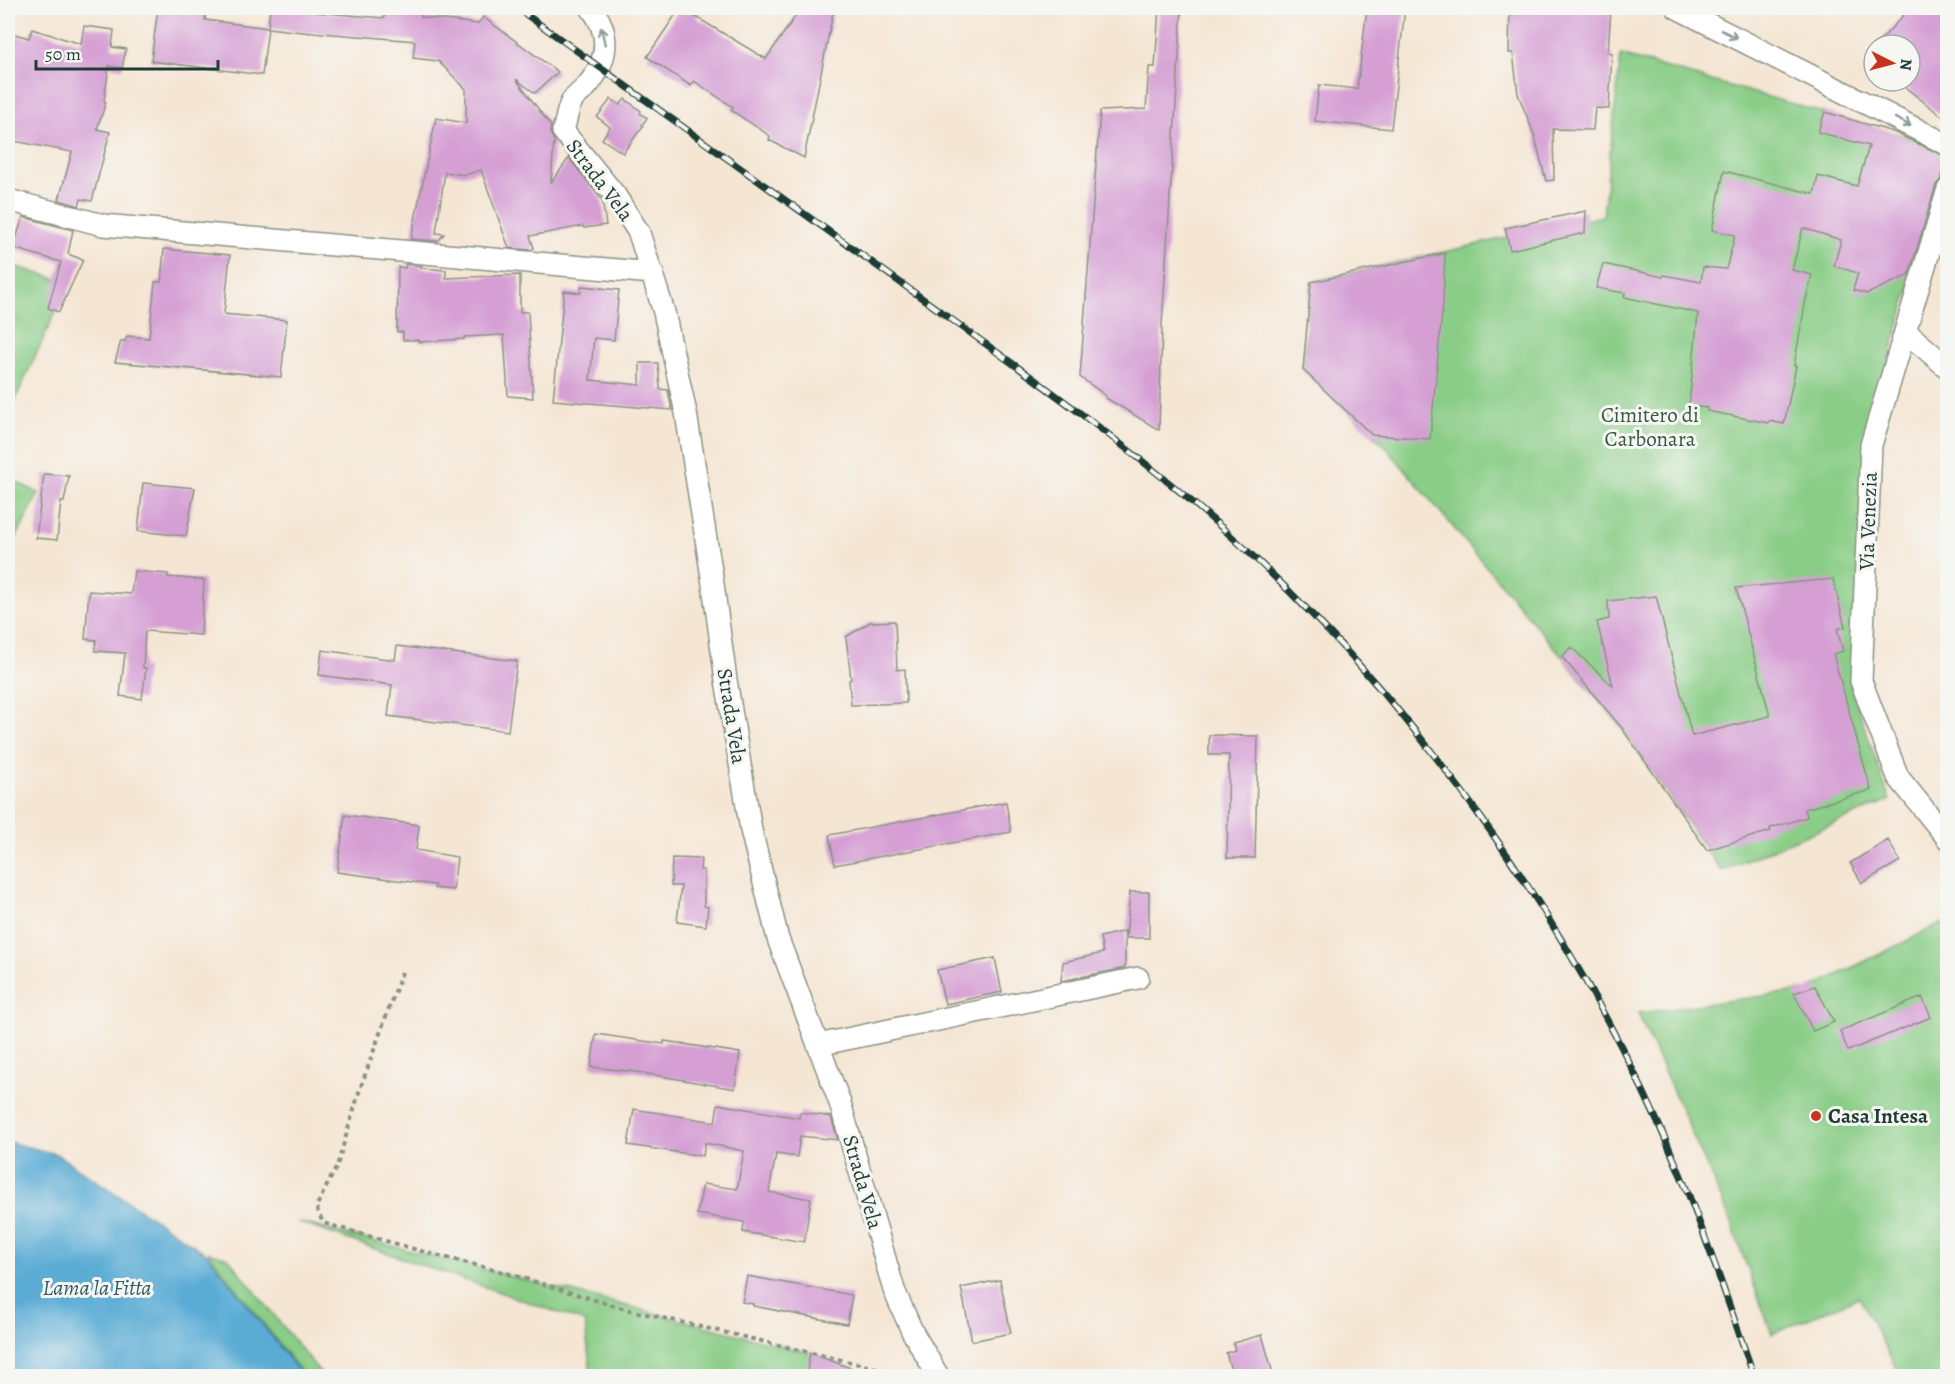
<svg xmlns="http://www.w3.org/2000/svg" width="1955" height="1384" viewBox="0 0 1955 1384" font-family="Alegreya,serif">
	<style>
		.green { fill: #8acd87; stroke: #54855e; stroke-width: 1.5 }
		.water { fill: #5aacd5; stroke: #3c7484; stroke-width: 1.5 }
		.building { fill: #d59fd4 }
		.lines { fill: none; stroke-linecap: round; stroke-linejoin: round }
		.minor-casing { stroke: #8a9284; stroke-width: 24 }
		.path { stroke: #8a9284; stroke-width: 4; stroke-dasharray: 4.5 4.5; stroke-linecap: butt }
		.minor { stroke: #fff; stroke-width: 21 }
		.rail-casing { stroke: #1f3d34; stroke-width: 7 }
		.rail { stroke: #f6f6f2; stroke-width: 4.5; stroke-dasharray: 14; stroke-linecap: butt }
		.oneway { stroke: #8f9e9a }
		.poi-dot { fill: #c8321e; stroke: #f6f6f2; stroke-width: 2 }
		.labels { text-anchor: middle; stroke-width: 6; stroke-linejoin: round; paint-order: stroke }
		.street-label { font-size: 21px; fill: #1f3d34; stroke: #f6f6f2 }
		.park-label { font-size: 21px; fill: #345a45; stroke: #f6f6f2 }
		.poi-label { font-size: 21px; font-weight: bold; fill: #1f3d34; stroke: #f6f6f2; text-anchor: start }
		.water-label { font-size: 22px; font-style: italic; fill: #315e64; stroke: #f6f6f2 }
	</style>
	<rect width="100%" height="100%" fill="#f6f6f2"/>
	<filter id="ink" filterUnits="userSpaceOnUse"><feTurbulence type="fractalNoise" baseFrequency=".0167" numOctaves="2"/><feDisplacementMap in="SourceGraphic" scale="12" xChannelSelector="R" yChannelSelector="G"/><feConvolveMatrix kernelMatrix="1 2 1 2 8 2 1 2 1" color-interpolation-filters="sRGB"/></filter>
	<filter id="wash" filterUnits="userSpaceOnUse"><feTurbulence type="fractalNoise" baseFrequency=".008" numOctaves="4" result="noise"/><feDisplacementMap in="SourceGraphic" scale="24" xChannelSelector="R" yChannelSelector="G"/><feGaussianBlur stdDeviation="1.35" result="paint"/><feColorMatrix in="noise" values="0 0 0 0 0 0 0 0 0 0 0 0 0 0 0 0 0 1.4 0 .05"/><feComposite in="paint" operator="in"/></filter>
	<g filter="url(#wash)">
		<rect width="100%" height="100%" fill="#f5e6d4"/>
		<path class="green" d="M 1621,55 L 1947,148 L 1947,161 L 1888,363 L 1851,688 L 1890,800 L 1721,871 L 1621,727 L 1385,446 L 1303,370 L 1311,282 L 1603,216 Z
			M 8,264 L 69,283 L 8,415 Z
			M 8,478 L 39,493 L 8,554 Z
			M 1947,921 L 1947,1376 L 1900,1376 L 1859,1297 L 1772,1334 L 1725,1207 L 1638,1013 L 1807,990 Z
			M 298,1222 L 810,1353 L 872,1376 L 591,1376 L 585,1322 Z
			M 208,1252 L 228,1258 L 323,1376 L 304,1376 Z"/>
		<path class="water" d="M 8,1142 L 56,1154 L 207,1254 L 303,1376 L 8,1376 Z"/>
		<g id="blocks">
			<path class="building" d="M 158,8 L 207,8 L 205,20 L 268,28 L 262,75 L 151,61 Z
				M 270,8 L 293,8 L 314,10 L 314,12 L 384,18 L 385,8 L 423,8 L 421,17 L 478,24 L 483,17 L 558,72 L 535,93 L 516,79 L 551,126 L 550,133 L 554,140 L 551,183 L 569,158 L 602,200 L 606,225 L 584,228 L 583,226 L 530,236 L 534,248 L 531,250 L 509,248 L 481,170 L 465,175 L 445,172 L 436,233 L 444,234 L 438,241 L 411,239 L 436,118 L 466,123 L 466,89 L 438,61 L 413,58 L 415,41 L 311,32 L 311,33 L 268,28 Z
				M 680,8 L 703,8 L 696,17 L 766,59 L 801,8 L 834,8 L 804,158 L 769,140 L 770,136 L 731,110 L 733,107 L 694,81 L 691,86 L 647,57 Z
				M 1159,8 L 1182,8 L 1162,325 L 1159,430 L 1106,398 L 1105,395 L 1080,377 L 1100,111 L 1146,109 L 1149,67 L 1155,67 Z
				M 1367,8 L 1405,8 L 1391,129 L 1315,121 L 1319,85 L 1357,89 Z
				M 1510,8 L 1611,8 L 1608,52 L 1612,53 L 1609,109 L 1595,108 L 1593,130 L 1553,129 L 1554,180 L 1546,181 L 1535,137 L 1518,94 L 1513,53 L 1509,53 Z
				M 1910,8 L 1947,8 L 1947,120 L 1897,81 L 1910,81 L 1910,45 L 1876,45 Z
				M 84,26 L 114,30 L 112,47 L 126,49 L 122,68 L 109,66 L 104,101 L 106,102 L 97,129 L 110,132 L 92,201 L 81,199 L 79,206 L 59,200 L 72,152 L 8,140 L 8,32 L 29,38 L 32,29 L 81,44 Z
				M 611,99 L 620,105 L 625,99 L 641,111 L 640,113 L 647,118 L 642,125 L 643,126 L 623,153 L 602,139 L 610,127 L 597,117 Z
				M 1825,112 L 1893,132 L 1947,157 L 1941,179 L 1936,185 L 1909,275 L 1867,294 L 1853,290 L 1858,273 L 1834,266 L 1841,240 L 1803,228 L 1792,270 L 1812,275 L 1806,299 L 1794,366 L 1796,366 L 1784,424 L 1769,421 L 1769,423 L 1707,411 L 1708,408 L 1689,406 L 1698,313 L 1624,297 L 1625,293 L 1596,288 L 1603,264 L 1663,277 L 1664,275 L 1701,282 L 1703,267 L 1726,269 L 1735,235 L 1712,230 L 1724,171 L 1814,194 L 1818,176 L 1857,186 L 1869,146 L 1818,132 Z
				M 1586,211 L 1585,233 L 1510,250 L 1505,228 Z
				M 23,217 L 73,230 L 68,254 L 83,260 L 59,312 L 48,308 L 61,262 L 13,248 Z
				M 164,249 L 230,255 L 224,314 L 287,320 L 281,377 L 115,362 L 121,341 L 125,341 L 127,336 L 149,338 L 155,282 L 161,282 Z
				M 1445,253 L 1443,303 L 1430,439 L 1372,435 L 1303,370 L 1311,282 Z
				M 406,264 L 422,266 L 420,268 L 446,270 L 446,278 L 520,275 L 520,312 L 528,312 L 533,398 L 508,396 L 504,335 L 464,337 L 464,339 L 419,342 L 419,340 L 403,340 L 403,332 L 397,332 L 398,267 L 405,268 Z
				M 581,286 L 619,290 L 614,340 L 594,338 L 590,380 L 640,385 L 640,363 L 658,363 L 660,389 L 668,390 L 672,410 L 553,400 L 564,291 L 581,293 Z
				M 44,474 L 69,476 L 64,502 L 61,502 L 57,540 L 36,538 Z
				M 143,483 L 195,488 L 186,536 L 138,531 Z
				M 134,571 L 168,574 L 168,577 L 204,580 L 201,635 L 145,631 L 143,668 L 146,668 L 142,699 L 120,696 L 125,653 L 95,651 L 96,640 L 85,639 L 89,591 L 131,594 Z
				M 1833,579 L 1845,627 L 1837,629 L 1843,651 L 1833,654 L 1871,790 L 1805,809 L 1807,817 L 1770,828 L 1771,831 L 1707,850 L 1621,727 L 1562,657 L 1571,647 L 1613,686 L 1597,622 L 1609,619 L 1608,601 L 1656,596 L 1692,736 L 1770,716 L 1736,588 Z
				M 895,621 L 897,670 L 905,669 L 906,703 L 851,705 L 849,680 L 851,679 L 846,637 L 870,622 Z
				M 397,646 L 517,661 L 508,731 L 388,716 L 392,685 L 319,675 L 322,650 L 395,660 Z
				M 1209,735 L 1258,736 L 1255,858 L 1227,858 L 1229,755 L 1209,755 Z
				M 1006,802 L 1011,832 L 835,865 L 829,835 Z
				M 345,815 L 419,825 L 416,850 L 457,857 L 453,890 L 434,888 L 435,885 L 337,872 Z
				M 1888,840 L 1900,861 L 1862,883 L 1850,863 Z
				M 672,858 L 701,859 L 700,870 L 704,870 L 704,906 L 708,907 L 706,926 L 677,922 L 681,886 L 671,886 Z
				M 1130,892 L 1149,892 L 1149,938 L 1126,938 Z
				M 1125,931 L 1125,968 L 1061,981 L 1063,962 L 1103,953 L 1100,937 Z
				M 995,958 L 1002,992 L 945,1004 L 937,970 Z
				M 1815,986 L 1834,1022 L 1813,1031 L 1794,993 Z
				M 1922,997 L 1931,1017 L 1848,1051 L 1840,1031 Z
				M 596,1034 L 664,1044 L 664,1041 L 740,1053 L 735,1089 L 637,1072 L 591,1067 Z
				M 718,1104 L 799,1118 L 800,1112 L 831,1117 L 838,1140 L 800,1136 L 797,1157 L 776,1154 L 769,1192 L 811,1199 L 804,1242 L 743,1232 L 744,1222 L 697,1214 L 703,1184 L 737,1189 L 744,1151 L 705,1143 L 703,1156 L 628,1145 L 634,1109 L 715,1122 Z
				M 747,1276 L 852,1295 L 847,1324 L 753,1306 L 753,1304 L 742,1302 Z
				M 1000,1280 L 1011,1333 L 972,1341 L 961,1288 Z
				M 1262,1335 L 1274,1377 L 1233,1377 L 1226,1353 L 1235,1350 L 1233,1343 Z
				M 810,1353 L 867,1374 L 866,1377 L 806,1377 Z"/>
		</g>
	</g>
	<g filter="url(#ink)">
		<use href="#blocks" fill-opacity="0" stroke="#8a9284" stroke-width="1.5"/>
		<g class="lines">
			<defs>
				<path id="minor" d="M 591,8 C 612,34 608,61 587,86 C 582,92 574,96 571,103 C 567,111 566,122 563,131 L 615,195 L 639,233 L 664,312 L 686,413 L 712,577 L 726,680 L 751,830 L 778,939 L 840,1103 L 894,1290 L 912,1331 L 938,1376
					M 1677,8 L 1948,145
					M 1948,189 L 1871,445 L 1861,681 L 1898,777 L 1948,839
					M 8,200 L 103,225 L 653,273
					M 1905,331 L 1948,368
					M 818,1045 L 1138,978"/>
			</defs>
			<use href="#minor" class="minor-casing"/>
			<path class="path" d="M 402,972 L 360,1089 L 337,1166 L 316,1207 L 323,1223 L 428,1253 L 503,1272 L 625,1309 L 910,1376"/>
			<use href="#minor" class="minor"/>
			<defs>
				<path id="rail" d="M 517,8 C 653,106 790,203 926,301 C 1034,379 1143,455 1241,545 C 1427,716 1582,939 1679,1171 C 1707,1238 1730,1308 1754,1376"/>
			</defs>
			<use href="#rail" class="rail-casing"/>
			<use href="#rail" class="rail"/>
		</g>
		<defs><path id="oneway-shaft" d="M-6 0H5M1.5-3L5.5 0L1.5 3" fill="none" stroke-width="1.6" stroke-linecap="round" stroke-linejoin="round" transform="scale(1.5)"/></defs>
		<g class="oneway">
			<use href="#oneway-shaft" transform="translate(1729 34) rotate(27)"/>
			<use href="#oneway-shaft" transform="translate(603 36) rotate(-102)"/>
			<use href="#oneway-shaft" transform="translate(1903 122) rotate(27)"/>
		</g>
	</g>
	<circle class="poi-dot" cx="1816" cy="1116" r="6"/>
	<g class="labels">
		<g class="street-label">
			<text transform="translate(600 180) rotate(53)" y="7">Strada Vela</text>
			<text transform="translate(1868 521) rotate(-88)" y="7">Via Venezia</text>
			<text transform="translate(732 716) rotate(81)" y="7">Strada Vela</text>
			<text transform="translate(863 1182) rotate(74)" y="7">Strada Vela</text>
		</g>
		<g class="park-label">
			<text x="1650" y="422">Cimitero di<tspan x="1650" dy="24">Carbonara</tspan></text>
		</g>
		<g class="poi-label">
			<text x="1828" y="1123">Casa Intesa</text>
		</g>
		<g class="water-label">
			<text x="97" y="1295">Lama la Fitta</text>
		</g>
	</g>
	<rect width="1955" height="1384" fill="none" stroke="#f6f6f2" stroke-width="30"/>
	<g transform="translate(1892 63) rotate(96)"><circle r="28" fill="#f6f6f2" stroke="#a0aca6" stroke-width="1.5"/>
	<path d="M0-4.5L10 22L0 15L-10 22Z" fill="#c8321e"/>
	<text y="-9" font-size="16" font-weight="bold" text-anchor="middle" fill="#1f3d34">N</text>
	</g>
	<path d="M36 60v9h182v-9" fill="none" stroke="#1f3d34" stroke-width="3"/>
	<text x="45" y="60" font-size="18" fill="#1f3d34" stroke="#f6f6f2" stroke-width="4.5" paint-order="stroke">50 m</text>
</svg>
